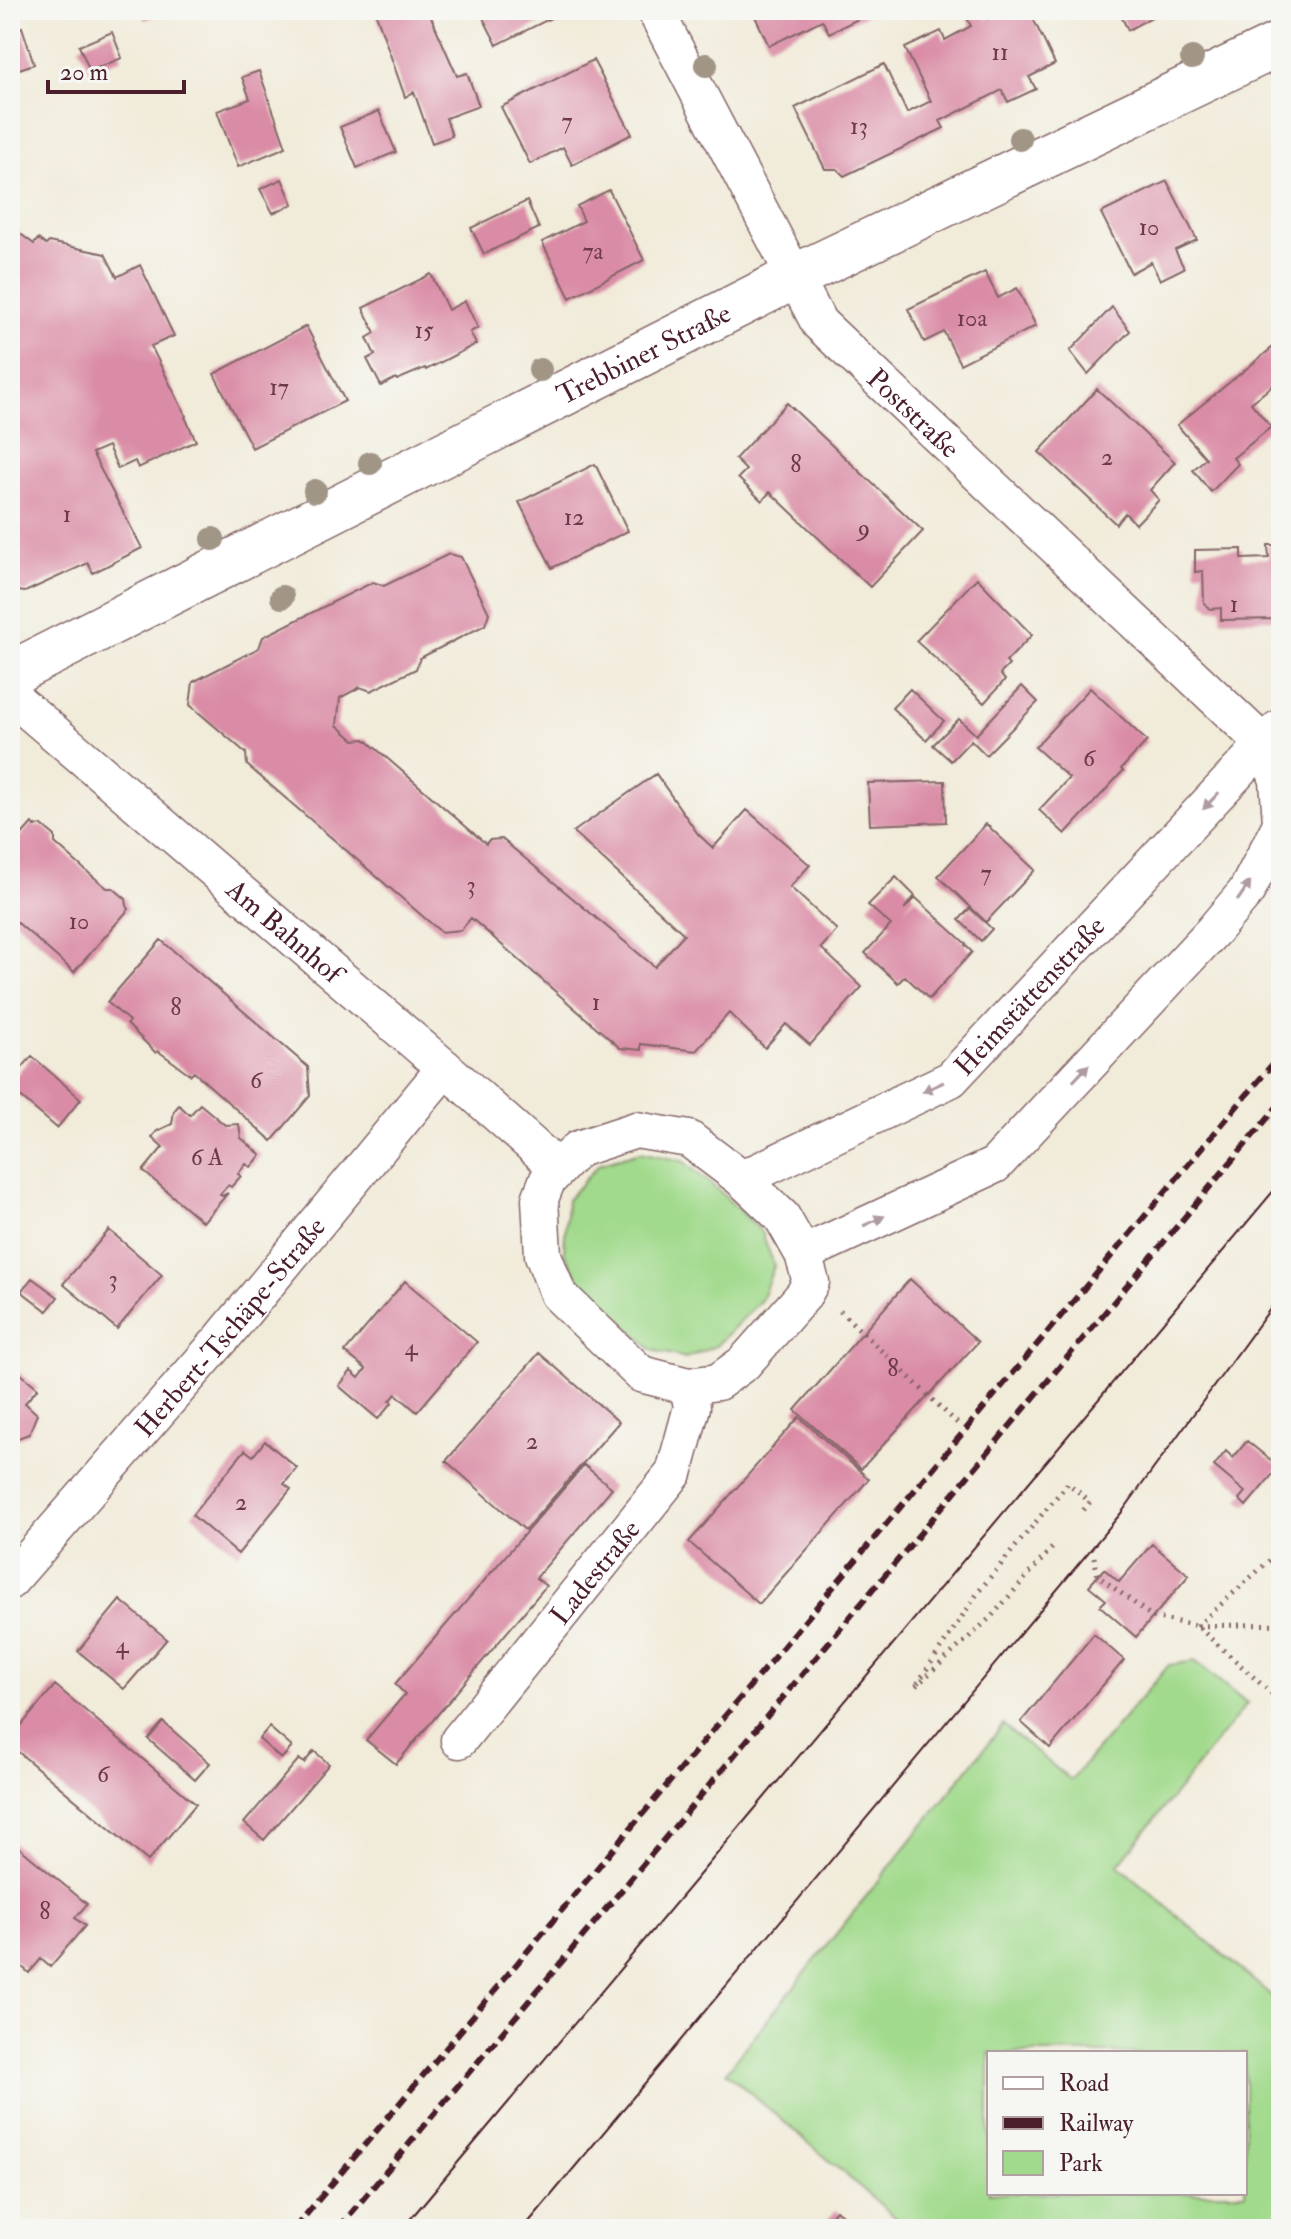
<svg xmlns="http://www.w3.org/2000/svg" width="1291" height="2239" viewBox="0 0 1291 2239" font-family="'IM FELL Double Pica',serif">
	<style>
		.green { fill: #a1da8c; stroke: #767c5c; stroke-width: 2; fill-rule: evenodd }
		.building { fill: #da8ca6 }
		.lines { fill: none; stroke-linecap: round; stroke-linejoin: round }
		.street-casing { stroke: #846668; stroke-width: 39 }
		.secondary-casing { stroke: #846668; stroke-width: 47 }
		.path { stroke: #846668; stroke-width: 5; stroke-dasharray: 2 6; stroke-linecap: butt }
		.street { stroke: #fff; stroke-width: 36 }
		.secondary { stroke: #fff; stroke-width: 44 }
		.tram { stroke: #4a1f2b; stroke-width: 2 }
		.rail { stroke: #4a1f2b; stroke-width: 6; stroke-dasharray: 12 6; stroke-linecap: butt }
		.tree { fill: #a19586 }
		.oneway { fill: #ae9aa0 }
		.labels { text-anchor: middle; stroke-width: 6; stroke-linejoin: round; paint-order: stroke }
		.number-label { font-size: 24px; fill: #6e3a4a }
		.street-label { font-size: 28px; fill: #4a1f2b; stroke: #f6f6f2 }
	</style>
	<rect width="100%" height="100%" fill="#f6f6f2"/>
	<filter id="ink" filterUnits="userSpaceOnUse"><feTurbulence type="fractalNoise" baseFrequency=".0125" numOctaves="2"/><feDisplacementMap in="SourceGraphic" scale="16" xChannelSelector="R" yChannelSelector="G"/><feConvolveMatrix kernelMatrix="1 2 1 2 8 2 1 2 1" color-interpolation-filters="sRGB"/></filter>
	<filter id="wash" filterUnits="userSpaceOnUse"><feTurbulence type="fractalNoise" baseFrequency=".006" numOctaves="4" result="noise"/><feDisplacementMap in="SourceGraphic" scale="32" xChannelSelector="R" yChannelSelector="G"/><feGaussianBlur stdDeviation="1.8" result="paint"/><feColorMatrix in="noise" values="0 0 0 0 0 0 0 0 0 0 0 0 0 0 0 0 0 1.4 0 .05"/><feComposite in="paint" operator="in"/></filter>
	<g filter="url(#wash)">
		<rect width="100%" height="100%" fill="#f1ebd9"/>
		<path class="green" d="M 640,1152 L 683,1161 L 717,1189 L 762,1232 L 774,1266 L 761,1300 L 716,1346 L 686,1358 L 652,1350 L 579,1279 L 564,1252 L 567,1200 L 599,1164 Z
			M 1195,1661 L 1247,1704 L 1118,1865 L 1281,2004 L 1281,2229 L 909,2229 L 726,2072 L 1003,1725 L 1071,1780 L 1169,1665 ZM 989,2053 L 1245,2053 L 1245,2193 L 989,2193 Z"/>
		<g id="blocks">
			<path class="building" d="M 141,10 L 171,10 L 145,20 Z
				M 384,10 L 428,10 L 457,76 L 467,73 L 479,106 L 446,118 L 452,136 L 432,143 L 414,92 L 405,97 L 376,14 Z
				M 479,10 L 560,10 L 561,13 L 497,45 Z
				M 752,10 L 877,10 L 829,33 L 822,20 L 769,46 Z
				M 980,10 L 982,10 L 987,19 L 1004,10 L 1029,10 L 1055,64 L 1029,77 L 1036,89 L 1008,102 L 1002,90 L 940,121 L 944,128 L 844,176 L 837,169 L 825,169 L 795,108 L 884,64 L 907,113 L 931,101 L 905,48 L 941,31 L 945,40 L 971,26 L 966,16 Z
				M 1118,10 L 1164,10 L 1128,30 Z
				M 22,27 L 34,64 L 10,72 L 10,31 Z
				M 112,32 L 122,58 L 90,71 L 79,46 Z
				M 593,60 L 632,134 L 572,165 L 563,147 L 530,164 L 501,107 Z
				M 259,71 L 286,147 L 238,167 L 217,111 L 250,99 L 242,77 Z
				M 379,111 L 396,152 L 357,168 L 340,127 Z
				M 282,179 L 293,204 L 273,213 L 260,189 Z
				M 1167,181 L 1197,240 L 1175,250 L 1184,268 L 1160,280 L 1151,262 L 1131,273 L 1101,213 Z
				M 609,190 L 644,260 L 570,298 L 542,242 L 584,221 L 577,206 Z
				M 527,201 L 539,228 L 484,254 L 471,228 Z
				M 10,226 L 34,244 L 38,239 L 46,245 L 49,242 L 105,254 L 117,277 L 140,265 L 174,336 L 151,346 L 186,416 L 185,417 L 196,441 L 138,468 L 135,461 L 118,469 L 108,446 L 92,453 L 142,548 L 93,573 L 88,563 L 25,592 L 10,590 Z
				M 985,272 L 998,298 L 1017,288 L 1036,326 L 960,364 L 944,332 L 924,342 L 908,309 Z
				M 431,274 L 448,310 L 465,301 L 478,328 L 470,332 L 476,344 L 426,370 L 425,368 L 397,380 L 396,378 L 381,386 L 367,359 L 375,355 L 367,338 L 375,333 L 363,308 Z
				M 1112,307 L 1130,331 L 1088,374 L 1070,351 Z
				M 306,326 L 345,401 L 252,448 L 214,374 Z
				M 1278,343 L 1281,347 L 1281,379 L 1251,403 L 1271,427 L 1233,458 L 1238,464 L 1211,492 L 1193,470 L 1206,458 L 1177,425 Z
				M 1097,389 L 1175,462 L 1150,490 L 1159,500 L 1136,524 L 1125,513 L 1116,524 L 1039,452 Z
				M 787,403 L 923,531 L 870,587 L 770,492 L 762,501 L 738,478 L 746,470 L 735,459 Z
				M 595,464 L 628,531 L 552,568 L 519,502 Z
				M 1268,545 L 1281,545 L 1281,619 L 1221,620 L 1221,608 L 1210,609 L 1204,602 L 1203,571 L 1195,572 L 1195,550 L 1242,549 L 1242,559 L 1269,558 Z
				M 449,554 L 461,557 L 489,613 L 485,625 L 420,658 L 416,669 L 371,691 L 360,687 L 340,698 L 337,725 L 354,740 L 365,739 L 486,844 L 489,840 L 502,839 L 655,967 L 684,934 L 573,832 L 656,774 L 698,834 L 713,848 L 747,810 L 810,865 L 790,887 L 837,930 L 821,948 L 862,987 L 810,1045 L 786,1024 L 765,1048 L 729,1013 L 696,1051 L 641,1044 L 641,1050 L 620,1048 L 471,918 L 461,930 L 441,932 L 247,765 L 246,753 L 190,705 L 193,682 L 259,648 L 263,637 L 373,582 L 384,586 Z
				M 977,578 L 1032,635 L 1006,662 L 1009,665 L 1000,674 L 1005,680 L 984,703 L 916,641 Z
				M 1022,686 L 1038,702 L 986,755 L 971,740 L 951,761 L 933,745 L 959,719 L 976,735 Z
				M 1090,688 L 1147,741 L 1121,769 L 1123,771 L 1065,834 L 1039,810 L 1069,778 L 1035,747 Z
				M 910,689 L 944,721 L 926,740 L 892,708 Z
				M 945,781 L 946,822 L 870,825 L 868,783 Z
				M 32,823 L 35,826 L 42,825 L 55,836 L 55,843 L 84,869 L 107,888 L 113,888 L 126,899 L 127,906 L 129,909 L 74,972 L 10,916 L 10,848 Z
				M 986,824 L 1035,870 L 986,922 L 938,876 Z
				M 896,877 L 915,896 L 904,909 L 916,898 L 966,944 L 965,945 L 972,952 L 929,999 L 905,976 L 898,983 L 865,953 L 891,925 L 868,905 Z
				M 970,908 L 992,929 L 981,941 L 959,920 Z
				M 161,940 L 308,1067 L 310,1096 L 272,1141 L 194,1072 L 191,1075 L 158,1051 L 156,1053 L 127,1024 L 129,1021 L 107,1002 Z
				M 32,1056 L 81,1099 L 57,1128 L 10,1088 L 10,1082 Z
				M 200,1104 L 225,1125 L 239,1124 L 241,1138 L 261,1155 L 251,1167 L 246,1164 L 238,1174 L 241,1176 L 231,1187 L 228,1185 L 220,1194 L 222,1196 L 228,1193 L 203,1222 L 143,1171 L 163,1147 L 152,1137 L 157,1131 L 172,1124 L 174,1111 L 179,1105 L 190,1115 Z
				M 109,1230 L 162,1275 L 117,1329 L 63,1284 Z
				M 32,1278 L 58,1297 L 47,1311 L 21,1291 Z
				M 910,1279 L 978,1342 L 861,1469 L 795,1410 Z
				M 405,1281 L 477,1342 L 417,1412 L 396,1394 L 390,1401 L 392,1403 L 378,1419 L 339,1386 L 351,1371 L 359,1378 L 366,1369 L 345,1352 Z
				M 539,1353 L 619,1422 L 525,1530 L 446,1461 Z
				M 15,1369 L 38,1388 L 25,1403 L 37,1414 L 29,1434 L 15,1439 L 10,1445 L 10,1375 Z
				M 799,1417 L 869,1479 L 759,1604 L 689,1542 Z
				M 265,1441 L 297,1468 L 284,1484 L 291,1489 L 238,1554 L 192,1515 L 245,1450 L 253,1456 Z
				M 1247,1441 L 1279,1467 L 1246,1506 L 1239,1499 L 1245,1492 L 1214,1466 L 1226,1451 L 1233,1458 Z
				M 584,1465 L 612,1488 L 536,1578 L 546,1586 L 396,1764 L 366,1740 L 405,1694 L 395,1684 Z
				M 1152,1544 L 1189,1575 L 1136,1637 L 1100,1606 L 1106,1600 L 1089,1586 L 1104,1569 L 1119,1582 Z
				M 120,1600 L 167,1639 L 124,1689 L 78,1651 Z
				M 1094,1634 L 1124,1660 L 1050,1748 L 1021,1722 Z
				M 55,1685 L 196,1804 L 148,1861 L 10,1745 L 10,1739 Z
				M 163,1722 L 210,1763 L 195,1780 L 148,1739 Z
				M 269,1727 L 292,1747 L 281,1759 L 259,1739 Z
				M 314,1751 L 329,1764 L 264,1840 L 244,1823 L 299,1759 L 304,1763 Z
				M 10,1840 L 87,1904 L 75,1918 L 85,1926 L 50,1967 L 41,1959 L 29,1973 L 10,1956 Z
				M 836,2210 L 859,2229 L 820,2229 Z"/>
		</g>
	</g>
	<g filter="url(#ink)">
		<use href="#blocks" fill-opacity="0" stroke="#846668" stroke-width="2"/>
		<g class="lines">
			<defs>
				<g id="street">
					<path id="s1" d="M 655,10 L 819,323 L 1264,744 L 1278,780 L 1281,822"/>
					<path id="s2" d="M 10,695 L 445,1068 L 558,1168"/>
					<path d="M 636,1130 L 689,1139 L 742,1179 L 782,1217 L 803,1254 L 811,1282 L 803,1296 L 744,1363 L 718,1382 L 688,1386 L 641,1374 L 558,1294 L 543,1255 L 540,1199 L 547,1181 L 578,1149 Z"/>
					<path id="s3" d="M 742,1179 L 951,1079 L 1278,729"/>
					<path d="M 803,1254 L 995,1165 L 1213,931 L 1246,892 L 1281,824"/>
					<path id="s4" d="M 10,1581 L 223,1337 L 445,1068"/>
					<path id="s5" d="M 459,1740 L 674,1473 L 692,1407 L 688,1386"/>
				</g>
				<g id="secondary">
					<path id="s6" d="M 10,674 L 794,277 L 1281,43"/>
				</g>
			</defs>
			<use href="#street" class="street-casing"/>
			<use href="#secondary" class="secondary-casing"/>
			<path class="path" d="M 840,1311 L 957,1423
				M 1052,1548 L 991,1617 L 915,1687 L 979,1591 L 1068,1483 L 1090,1502 L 1082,1512
				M 1094,1557 L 1098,1576 L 1153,1617 L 1197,1626 L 1281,1702
				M 1197,1626 L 1281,1550
				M 1198,1626 L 1281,1624"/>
			<use href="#street" class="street"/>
			<use href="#secondary" class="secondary"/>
			<path class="tram" d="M 402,2229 L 1281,1182
				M 523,2229 L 1122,1512 L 1281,1294"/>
			<path class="rail" d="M 294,2229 L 1281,1054
				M 338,2229 L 1281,1102"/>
		</g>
		<g class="tree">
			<circle cx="1192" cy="58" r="12"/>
			<circle cx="706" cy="65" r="12"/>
			<circle cx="1020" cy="139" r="12"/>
			<circle cx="540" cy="370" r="12"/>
			<circle cx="370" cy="463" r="12"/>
			<circle cx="315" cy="491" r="12"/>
			<circle cx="213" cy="539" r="12"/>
			<circle cx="282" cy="597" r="12"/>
		</g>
		<defs><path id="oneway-solid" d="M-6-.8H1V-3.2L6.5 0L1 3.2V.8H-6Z" transform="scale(2)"/></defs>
		<g class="oneway">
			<use href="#oneway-solid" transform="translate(1211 801) rotate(133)"/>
			<use href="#oneway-solid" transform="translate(1244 891) rotate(-56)"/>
			<use href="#oneway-solid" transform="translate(1081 1073) rotate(-47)"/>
			<use href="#oneway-solid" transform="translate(933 1087) rotate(155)"/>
			<use href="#oneway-solid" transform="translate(874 1221) rotate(-25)"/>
		</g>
	</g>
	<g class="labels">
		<g class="number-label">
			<text x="1000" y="60">11</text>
			<text x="567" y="129">7</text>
			<text x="859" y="134">13</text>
			<text x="1149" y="235">10</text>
			<text x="593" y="259">7a</text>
			<text x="972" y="326">10a</text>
			<text x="424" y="338">15</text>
			<text x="279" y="395">17</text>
			<text x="1107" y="465">2</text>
			<text x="796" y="472">8</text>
			<text x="67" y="522">1</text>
			<text x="574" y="525">12</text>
			<text x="864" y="536">9</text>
			<text x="1234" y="612">1</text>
			<text x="1089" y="766">6</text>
			<text x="986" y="881">7</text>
			<text x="471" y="893">3</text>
			<text x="79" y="929">10</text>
			<text x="596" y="1010">1</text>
			<text x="176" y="1015">8</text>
			<text x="256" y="1088">6</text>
			<text x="207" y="1165">6 A</text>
			<text x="113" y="1287">3</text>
			<text x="411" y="1355">4</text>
			<text x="893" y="1376">8</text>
			<text x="532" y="1449">2</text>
			<text x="241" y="1510">2</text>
			<text x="122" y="1653">4</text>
			<text x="103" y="1782">6</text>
			<text x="45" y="1919">8</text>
		</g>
		<g class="street-label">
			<text dy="10" stroke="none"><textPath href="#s6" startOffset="710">Trebbiner Straße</textPath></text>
			<text dy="10" stroke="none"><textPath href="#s1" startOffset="484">Poststraße</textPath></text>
			<text dy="10" stroke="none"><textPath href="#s2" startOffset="362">Am Bahnhof</textPath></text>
			<text dy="10" stroke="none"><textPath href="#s3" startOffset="346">Heimstättenstraße</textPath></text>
			<text dy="10" stroke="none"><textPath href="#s4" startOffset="336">Herbert-Tschäpe-Straße</textPath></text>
			<text dy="10" stroke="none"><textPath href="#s5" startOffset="216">Ladestraße</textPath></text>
		</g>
	</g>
	<rect width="1291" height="2239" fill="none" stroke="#f6f6f2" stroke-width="40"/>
	<rect x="987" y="2051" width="260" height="144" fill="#f6f6f2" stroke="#b1a0a2" stroke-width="2"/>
	<rect x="1003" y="2077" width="40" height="12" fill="#ffffff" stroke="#b1a0a2" stroke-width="2"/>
	<text x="1059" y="2091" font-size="24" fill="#4a1f2b">Road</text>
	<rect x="1003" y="2117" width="40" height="12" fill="#4a1f2b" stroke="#b1a0a2" stroke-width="2"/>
	<text x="1059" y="2131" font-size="24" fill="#4a1f2b">Railway</text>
	<rect x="1003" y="2151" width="40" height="24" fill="#a1da8c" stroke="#b1a0a2" stroke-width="2"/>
	<text x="1059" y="2171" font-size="24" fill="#4a1f2b">Park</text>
	<path d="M48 80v12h136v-12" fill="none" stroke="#4a1f2b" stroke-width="4"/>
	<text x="60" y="80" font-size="24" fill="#4a1f2b" stroke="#f6f6f2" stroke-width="6" paint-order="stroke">20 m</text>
</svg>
